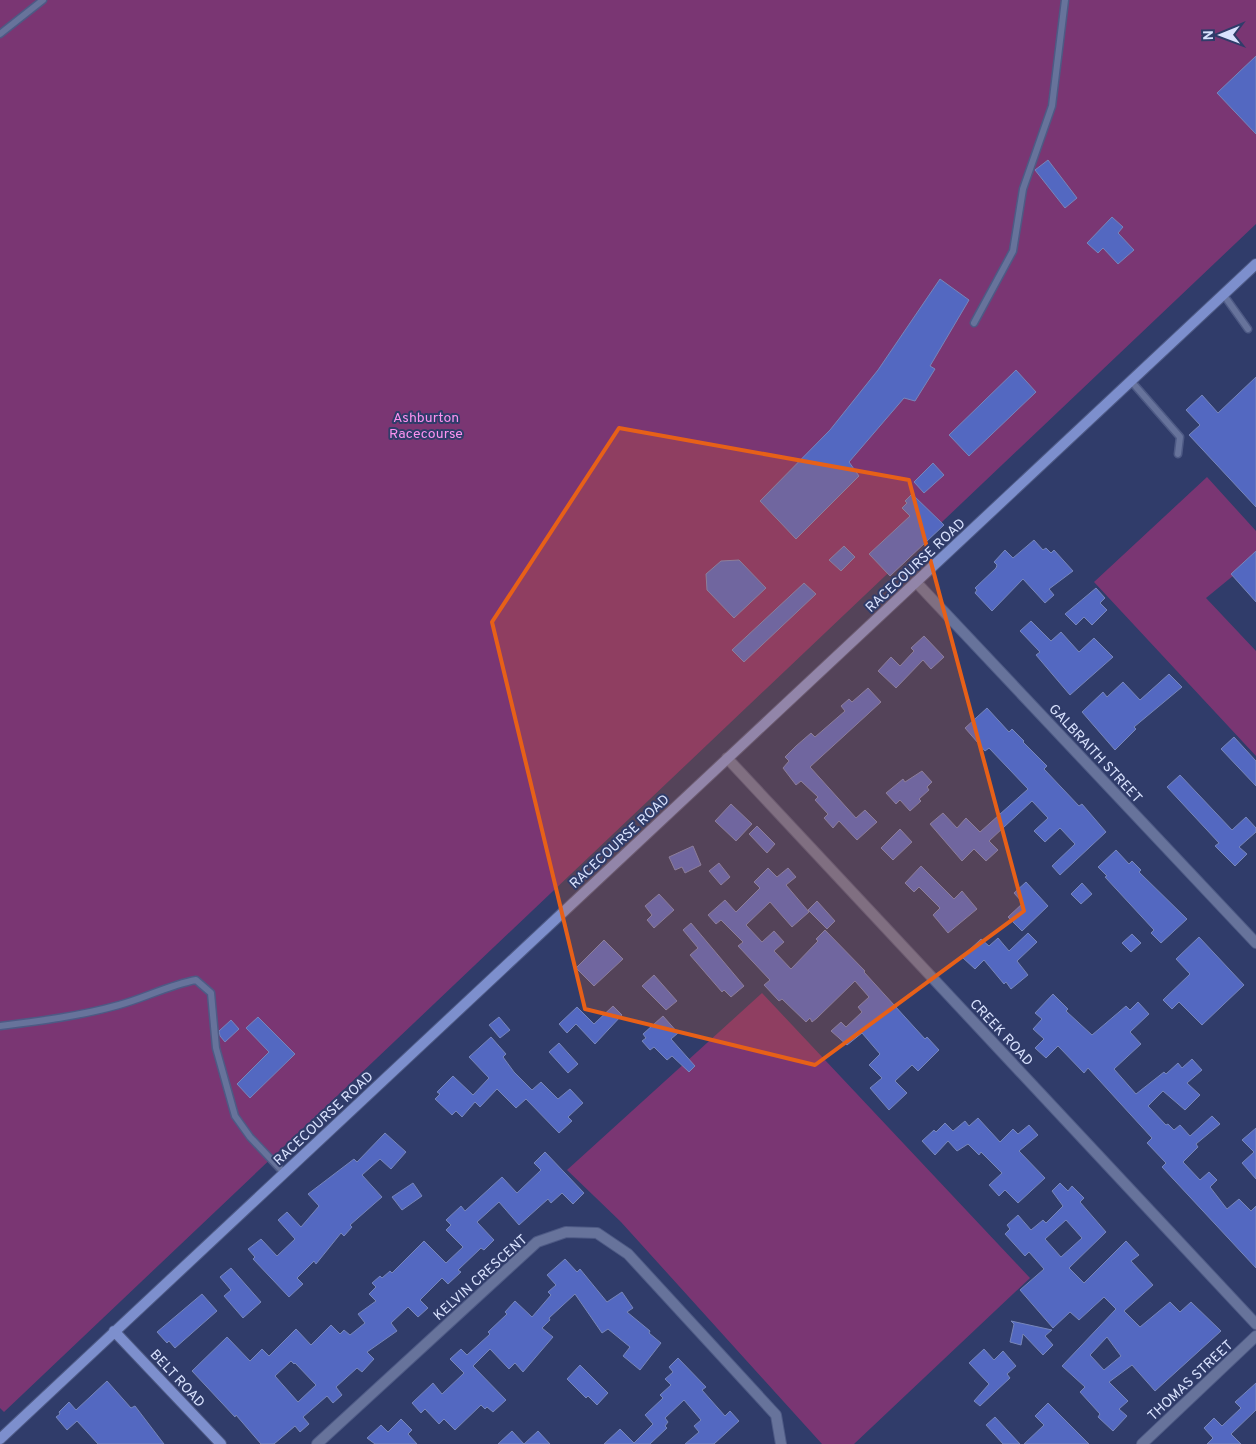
<svg xmlns="http://www.w3.org/2000/svg" width="1256" height="1444" viewBox="0 0 1256 1444" font-family="Overpass,sans-serif">
	<style>
		.green { fill: #7a3673 }
		.building { fill: #5368c1; stroke: #7786ba; fill-rule: evenodd }
		.lines { fill: none; stroke-linecap: round; stroke-linejoin: round }
		.lane-casing { stroke: #4e5a85; stroke-width: 9 }
		.street-casing { stroke: #4e5a85; stroke-width: 12 }
		.secondary-casing { stroke: #4e5a85; stroke-width: 12 }
		.lane { stroke: #67739b; stroke-width: 6 }
		.street { stroke: #67739b; stroke-width: 10 }
		.secondary { stroke: #7d8fcd; stroke-width: 10 }
		.marked { fill: #e76018; fill-opacity: 0.2; stroke: #e76018; stroke-width: 4; stroke-linejoin: round }
		.labels { text-anchor: middle; stroke-width: 4; stroke-linejoin: round; paint-order: stroke }
		.park-label { font-size: 14px; fill: #fc92f0; stroke: #303c6a }
		.street-label { font-size: 14px; fill: #d9e2fe; stroke: #303c6a }
	</style>
	<rect width="100%" height="100%" fill="#303c6a"/>
	<path class="green" d="M 0,0 L 1256,0 L 1256,224 L 4,1412 L 0,1408 Z
		M 1207,477 L 1256,531 L 1256,557 L 1206,598 L 1256,651 L 1256,756 L 1094,582 Z
		M 762,993 L 1030,1278 L 854,1444 L 822,1444 L 621,1222 L 567,1170 Z"/>
	<path class="building" d="M 1256,56 L 1256,134 L 1217,93 Z
		M 1048,160 L 1077,198 L 1065,208 L 1035,170 Z
		M 1112,217 L 1123,227 L 1118,233 L 1134,250 L 1118,264 L 1103,248 L 1098,253 L 1087,243 Z
		M 940,279 L 969,300 L 930,366 L 935,369 L 915,401 L 904,398 L 849,462 L 859,476 L 796,539 L 760,501 L 830,430 L 878,370 Z
		M 1016,370 L 1036,392 L 969,456 L 949,435 Z
		M 1256,377 L 1256,507 L 1189,435 L 1200,425 L 1186,410 L 1202,395 L 1218,413 Z
		M 933,463 L 944,475 L 924,493 L 914,482 Z
		M 912,494 L 944,525 L 890,576 L 869,554 L 910,516 L 902,508 L 907,503 L 905,501 Z
		M 1034,540 L 1043,550 L 1046,548 L 1051,553 L 1054,550 L 1073,571 L 1049,589 L 1054,595 L 1045,603 L 1023,579 L 992,611 L 975,593 L 977,590 L 975,588 L 996,568 L 997,565 L 994,562 L 1005,550 L 1013,558 Z
		M 844,546 L 855,557 L 841,571 L 829,560 Z
		M 1256,551 L 1256,602 L 1231,574 Z
		M 739,560 L 766,588 L 734,618 L 707,590 L 706,574 L 721,561 Z
		M 804,583 L 816,594 L 744,662 L 732,650 Z
		M 1096,588 L 1105,598 L 1100,603 L 1107,610 L 1092,625 L 1084,617 L 1076,625 L 1065,614 Z
		M 1031,621 L 1051,641 L 1061,632 L 1079,652 L 1094,638 L 1113,657 L 1070,695 L 1036,655 L 1040,652 L 1020,631 Z
		M 924,636 L 944,657 L 931,669 L 923,660 L 896,688 L 878,671 L 891,657 L 900,666 L 914,651 L 911,648 Z
		M 1169,674 L 1182,687 L 1134,727 L 1136,729 L 1115,750 L 1082,712 L 1103,692 L 1107,697 L 1123,682 L 1140,700 Z
		M 868,688 L 881,702 L 810,767 L 856,818 L 865,810 L 877,822 L 857,840 L 839,821 L 833,828 L 824,818 L 828,814 L 815,800 L 818,797 L 801,781 L 796,785 L 783,768 L 789,761 L 785,757 L 796,746 L 811,733 L 815,737 L 845,711 L 841,706 L 849,699 L 852,702 Z
		M 987,708 L 1009,732 L 1012,729 L 1024,741 L 1023,742 L 1047,766 L 1044,769 L 1079,806 L 1082,804 L 1106,832 L 1060,875 L 1052,866 L 1075,844 L 1060,828 L 1045,842 L 1034,831 L 1048,818 L 1032,801 L 989,841 L 998,850 L 986,861 L 974,849 L 962,861 L 930,824 L 943,813 L 957,828 L 966,818 L 980,832 L 1028,789 L 989,748 L 985,751 L 965,728 Z
		M 1234,737 L 1256,761 L 1256,786 L 1221,749 Z
		M 922,771 L 932,782 L 927,787 L 929,790 L 919,799 L 921,801 L 910,811 L 900,800 L 896,804 L 886,793 L 903,779 L 905,782 Z
		M 1180,775 L 1232,830 L 1246,817 L 1256,828 L 1256,832 L 1239,847 L 1247,854 L 1235,866 L 1215,846 L 1219,843 L 1167,787 Z
		M 731,804 L 752,824 L 736,841 L 715,821 Z
		M 757,826 L 775,844 L 767,853 L 749,834 Z
		M 900,829 L 912,842 L 893,860 L 881,848 Z
		M 693,846 L 701,865 L 685,873 L 682,867 L 675,870 L 669,857 Z
		M 1116,850 L 1129,864 L 1132,861 L 1141,870 L 1139,872 L 1187,919 L 1161,943 L 1151,933 L 1154,930 L 1105,877 L 1107,876 L 1098,867 Z
		M 719,863 L 730,877 L 721,885 L 709,871 Z
		M 921,866 L 954,899 L 962,891 L 977,909 L 948,933 L 933,915 L 940,908 L 919,887 L 914,892 L 905,883 Z
		M 768,868 L 777,877 L 788,868 L 796,877 L 786,885 L 809,912 L 792,927 L 770,902 L 746,925 L 762,942 L 774,931 L 784,942 L 774,951 L 791,969 L 818,941 L 816,939 L 825,930 L 865,971 L 864,972 L 925,1039 L 927,1037 L 939,1050 L 918,1071 L 912,1065 L 895,1081 L 907,1093 L 889,1110 L 870,1088 L 882,1078 L 869,1065 L 880,1054 L 862,1033 L 847,1045 L 831,1031 L 841,1022 L 846,1027 L 862,1012 L 858,1007 L 869,997 L 855,981 L 817,1018 L 812,1022 L 810,1018 L 806,1022 L 782,999 L 779,1001 L 764,985 L 770,980 L 738,946 L 743,942 L 721,920 L 716,924 L 708,915 L 725,900 L 736,912 L 760,888 L 754,882 Z
		M 1026,882 L 1048,906 L 1022,931 L 1008,917 L 1023,903 L 1014,893 Z
		M 1082,883 L 1092,894 L 1081,904 L 1071,894 Z
		M 659,894 L 674,910 L 654,928 L 647,920 L 652,915 L 645,906 Z
		M 817,901 L 835,921 L 827,929 L 808,910 Z
		M 691,923 L 744,986 L 731,997 L 724,990 L 722,992 L 690,955 L 698,948 L 683,930 Z
		M 1028,933 L 1037,942 L 1017,961 L 1028,975 L 1011,989 L 1006,982 L 1004,984 L 984,960 L 975,969 L 962,957 L 981,939 L 989,946 L 998,938 L 1009,951 Z
		M 1132,934 L 1141,943 L 1131,952 L 1122,943 Z
		M 1199,937 L 1244,985 L 1202,1025 L 1179,1002 L 1172,1009 L 1163,1000 L 1190,974 L 1176,959 Z
		M 604,940 L 623,959 L 594,986 L 576,968 Z
		M 654,975 L 677,1001 L 666,1010 L 642,986 Z
		M 1053,994 L 1068,1009 L 1066,1011 L 1092,1035 L 1126,1006 L 1130,1010 L 1138,1002 L 1149,1014 L 1130,1032 L 1141,1044 L 1114,1069 L 1136,1094 L 1164,1072 L 1166,1074 L 1178,1063 L 1182,1068 L 1192,1059 L 1202,1070 L 1187,1083 L 1200,1095 L 1185,1110 L 1163,1091 L 1148,1106 L 1166,1125 L 1168,1124 L 1174,1130 L 1180,1125 L 1190,1136 L 1212,1116 L 1220,1124 L 1196,1144 L 1198,1147 L 1183,1162 L 1200,1180 L 1209,1172 L 1217,1180 L 1210,1187 L 1227,1209 L 1239,1199 L 1251,1211 L 1256,1206 L 1256,1268 L 1162,1167 L 1166,1163 L 1147,1143 L 1152,1138 L 1088,1068 L 1084,1073 L 1058,1046 L 1046,1058 L 1035,1048 L 1044,1039 L 1033,1029 L 1042,1019 L 1035,1013 Z
		M 613,1006 L 622,1015 L 595,1044 L 576,1024 L 567,1033 L 559,1024 L 577,1007 L 594,1024 Z
		M 663,1016 L 678,1033 L 671,1039 L 695,1066 L 689,1072 L 672,1056 L 667,1060 L 654,1047 L 650,1050 L 642,1041 L 646,1038 L 643,1034 Z
		M 258,1017 L 295,1054 L 250,1098 L 237,1084 L 269,1052 L 246,1028 Z
		M 499,1017 L 510,1030 L 500,1038 L 489,1025 Z
		M 231,1020 L 239,1029 L 225,1042 L 220,1036 L 219,1031 Z
		M 491,1037 L 506,1054 L 503,1057 L 514,1072 L 532,1090 L 541,1082 L 558,1099 L 570,1089 L 583,1103 L 568,1117 L 572,1121 L 559,1133 L 526,1099 L 516,1108 L 497,1089 L 480,1107 L 475,1102 L 462,1117 L 456,1111 L 452,1115 L 435,1099 L 440,1094 L 437,1092 L 453,1076 L 473,1095 L 489,1078 L 469,1057 Z
		M 559,1043 L 578,1064 L 568,1073 L 549,1052 Z
		M 978,1118 L 1000,1142 L 1013,1129 L 1018,1134 L 1029,1125 L 1038,1135 L 1019,1151 L 1045,1178 L 1018,1203 L 1005,1190 L 999,1196 L 989,1185 L 1002,1173 L 981,1152 L 979,1155 L 968,1144 L 957,1151 L 948,1141 L 935,1155 L 922,1141 L 934,1130 L 936,1132 L 945,1123 L 953,1131 L 965,1121 L 969,1126 Z
		M 1256,1128 L 1256,1179 L 1242,1163 L 1254,1152 L 1242,1140 Z
		M 385,1133 L 406,1152 L 391,1169 L 380,1159 L 362,1175 L 382,1197 L 350,1225 L 352,1227 L 344,1236 L 341,1233 L 316,1264 L 314,1261 L 297,1278 L 303,1284 L 289,1297 L 253,1259 L 255,1257 L 248,1249 L 261,1239 L 277,1256 L 295,1239 L 278,1220 L 287,1212 L 301,1227 L 319,1206 L 308,1194 L 354,1159 L 357,1162 Z
		M 545,1152 L 584,1193 L 573,1204 L 562,1193 L 551,1203 L 548,1199 L 519,1225 L 499,1202 L 477,1222 L 494,1240 L 484,1250 L 481,1248 L 458,1270 L 461,1272 L 448,1284 L 442,1278 L 420,1300 L 428,1308 L 418,1317 L 408,1307 L 391,1323 L 397,1331 L 367,1352 L 374,1359 L 362,1372 L 357,1368 L 336,1387 L 342,1395 L 333,1403 L 327,1396 L 303,1417 L 309,1424 L 300,1432 L 295,1426 L 274,1444 L 261,1444 L 236,1415 L 235,1417 L 192,1371 L 227,1337 L 250,1361 L 262,1349 L 269,1356 L 296,1329 L 311,1345 L 331,1325 L 340,1334 L 344,1330 L 350,1335 L 365,1323 L 358,1314 L 376,1301 L 369,1294 L 376,1287 L 372,1283 L 380,1276 L 382,1278 L 390,1271 L 392,1273 L 424,1241 L 446,1263 L 463,1247 L 446,1230 L 451,1225 L 446,1220 L 461,1206 L 465,1211 L 502,1177 L 517,1193 L 541,1170 L 534,1163 ZM 291,1361 L 294,1364 L 295,1363 L 316,1385 L 298,1402 L 275,1376 Z
		M 413,1183 L 422,1196 L 402,1210 L 392,1197 Z
		M 1060,1183 L 1068,1191 L 1072,1186 L 1084,1198 L 1080,1202 L 1106,1232 L 1069,1268 L 1084,1283 L 1126,1241 L 1139,1255 L 1131,1261 L 1153,1285 L 1124,1311 L 1140,1327 L 1170,1302 L 1180,1312 L 1191,1302 L 1221,1331 L 1155,1391 L 1132,1365 L 1109,1382 L 1128,1401 L 1119,1409 L 1127,1416 L 1113,1431 L 1098,1417 L 1100,1414 L 1080,1392 L 1085,1387 L 1062,1366 L 1116,1309 L 1104,1297 L 1079,1320 L 1070,1312 L 1053,1328 L 1020,1290 L 1044,1269 L 1029,1252 L 1025,1256 L 1005,1234 L 1010,1229 L 1007,1225 L 1018,1215 L 1031,1230 L 1043,1220 L 1046,1223 L 1063,1206 L 1052,1191 ZM 1066,1220 L 1082,1238 L 1061,1257 L 1045,1239 ZM 1107,1337 L 1121,1356 L 1104,1370 L 1090,1355 Z
		M 565,1259 L 577,1272 L 580,1269 L 607,1302 L 622,1292 L 633,1308 L 627,1312 L 650,1331 L 649,1333 L 661,1343 L 640,1370 L 623,1356 L 630,1347 L 608,1329 L 602,1333 L 575,1294 L 549,1318 L 550,1320 L 542,1328 L 553,1337 L 523,1372 L 515,1363 L 509,1369 L 490,1349 L 473,1366 L 506,1400 L 493,1412 L 487,1407 L 485,1409 L 481,1405 L 455,1430 L 444,1419 L 439,1424 L 425,1409 L 421,1413 L 412,1403 L 433,1383 L 442,1394 L 464,1373 L 450,1359 L 461,1349 L 467,1355 L 490,1334 L 488,1332 L 507,1314 L 505,1312 L 515,1301 L 532,1317 L 551,1295 L 548,1292 L 556,1285 L 547,1275 Z
		M 231,1268 L 261,1302 L 243,1318 L 224,1296 L 231,1290 L 220,1277 Z
		M 202,1294 L 217,1311 L 175,1348 L 169,1341 L 167,1343 L 157,1332 Z
		M 1011,1321 L 1052,1330 L 1045,1336 L 1053,1345 L 1043,1355 L 1023,1334 L 1021,1345 L 1010,1342 L 1014,1324 Z
		M 984,1349 L 994,1360 L 1003,1351 L 1016,1366 L 1007,1374 L 1010,1378 L 980,1406 L 974,1401 L 989,1384 L 969,1363 Z
		M 678,1358 L 706,1387 L 702,1390 L 725,1416 L 730,1411 L 739,1421 L 714,1444 L 685,1444 L 699,1432 L 694,1426 L 701,1420 L 684,1400 L 665,1418 L 668,1422 L 665,1426 L 667,1428 L 650,1444 L 604,1444 L 620,1429 L 634,1443 L 653,1424 L 645,1415 L 663,1398 L 660,1395 L 671,1385 L 665,1379 L 673,1372 L 669,1367 Z
		M 580,1365 L 608,1393 L 597,1405 L 588,1396 L 586,1398 L 567,1379 Z
		M 107,1381 L 131,1408 L 135,1406 L 164,1444 L 98,1444 L 77,1421 L 67,1430 L 56,1417 L 60,1414 L 59,1412 L 69,1402 L 76,1410 Z
		M 1256,1383 L 1256,1410 L 1231,1434 L 1241,1444 L 1207,1444 L 1213,1438 L 1204,1428 L 1214,1418 L 1222,1426 L 1241,1408 L 1235,1402 Z
		M 1048,1403 L 1089,1444 L 1024,1444 L 1044,1425 L 1035,1416 Z
		M 995,1417 L 1020,1444 L 1003,1444 L 986,1425 Z
		M 401,1419 L 412,1430 L 408,1434 L 417,1444 L 375,1444 L 367,1438 L 381,1425 L 388,1432 Z
		M 512,1431 L 524,1444 L 538,1431 L 550,1444 L 498,1444 Z"/>
	<g class="lines">
		<defs>
			<path id="lane" d="M 0,34 L 43,0
				M 1223,294 L 1248,329
				M 974,323 L 1013,251 L 1023,189 L 1052,106 L 1065,0
				M 1131,381 L 1180,437 L 1178,454
				M 0,1026 C 40,1021 80,1016 119,1005 C 145,998 169,985 196,980 L 211,993 L 216,1048 L 235,1116 L 250,1137 L 284,1173"/>
			<path id="street" d="M 916,582 L 1256,943
				M 727,758 L 1256,1324
				M 317,1444 L 537,1242 L 566,1232 L 597,1233 L 628,1254 L 776,1415 L 781,1444
				M 1142,1444 L 1256,1336"/>
			<path id="secondary" d="M 114,1331 L 221,1444
				M 0,1439 L 1256,264"/>
		</defs>
		<use href="#lane" class="lane-casing"/>
		<use href="#street" class="street-casing"/>
		<use href="#secondary" class="secondary-casing"/>
		<use href="#lane" class="lane"/>
		<use href="#street" class="street"/>
		<use href="#secondary" class="secondary"/>
	</g>
	<path class="marked" d="M 619,428 L 909,480 L 1024,911 L 815,1065 L 585,1009 L 492,622 Z"/>
	<g class="labels">
		<g class="park-label">
			<text x="426" y="422">Ashburton<tspan x="426" dy="16">Racecourse</tspan></text>
		</g>
		<g class="street-label">
			<text transform="translate(915 565) rotate(-43)" y="5">RACECOURSE ROAD</text>
			<text transform="translate(1096 753) rotate(47)" y="5">GALBRAITH STREET</text>
			<text transform="translate(619 841) rotate(-43)" y="5">RACECOURSE ROAD</text>
			<text transform="translate(1002 1032) rotate(47)" y="5">CREEK ROAD</text>
			<text transform="translate(323 1118) rotate(-43)" y="5">RACECOURSE ROAD</text>
			<text transform="translate(480 1277) rotate(-42)" y="5">KELVIN CRESCENT</text>
			<text transform="translate(178 1378) rotate(47)" y="5">BELT ROAD</text>
			<text transform="translate(1190 1380) rotate(-43)" y="5">THOMAS STREET</text>
		</g>
	</g>
	<g transform="translate(1221 35) rotate(269)" stroke="#303c6a" stroke-width="4" paint-order="stroke">
	<path d="M0-4L9 19L0 12L-9 19Z" fill="#d9e2fe"/>
	<text y="-8" font-size="14" font-weight="bold" text-anchor="middle" fill="#d9e2fe">N</text>
	</g>
</svg>
